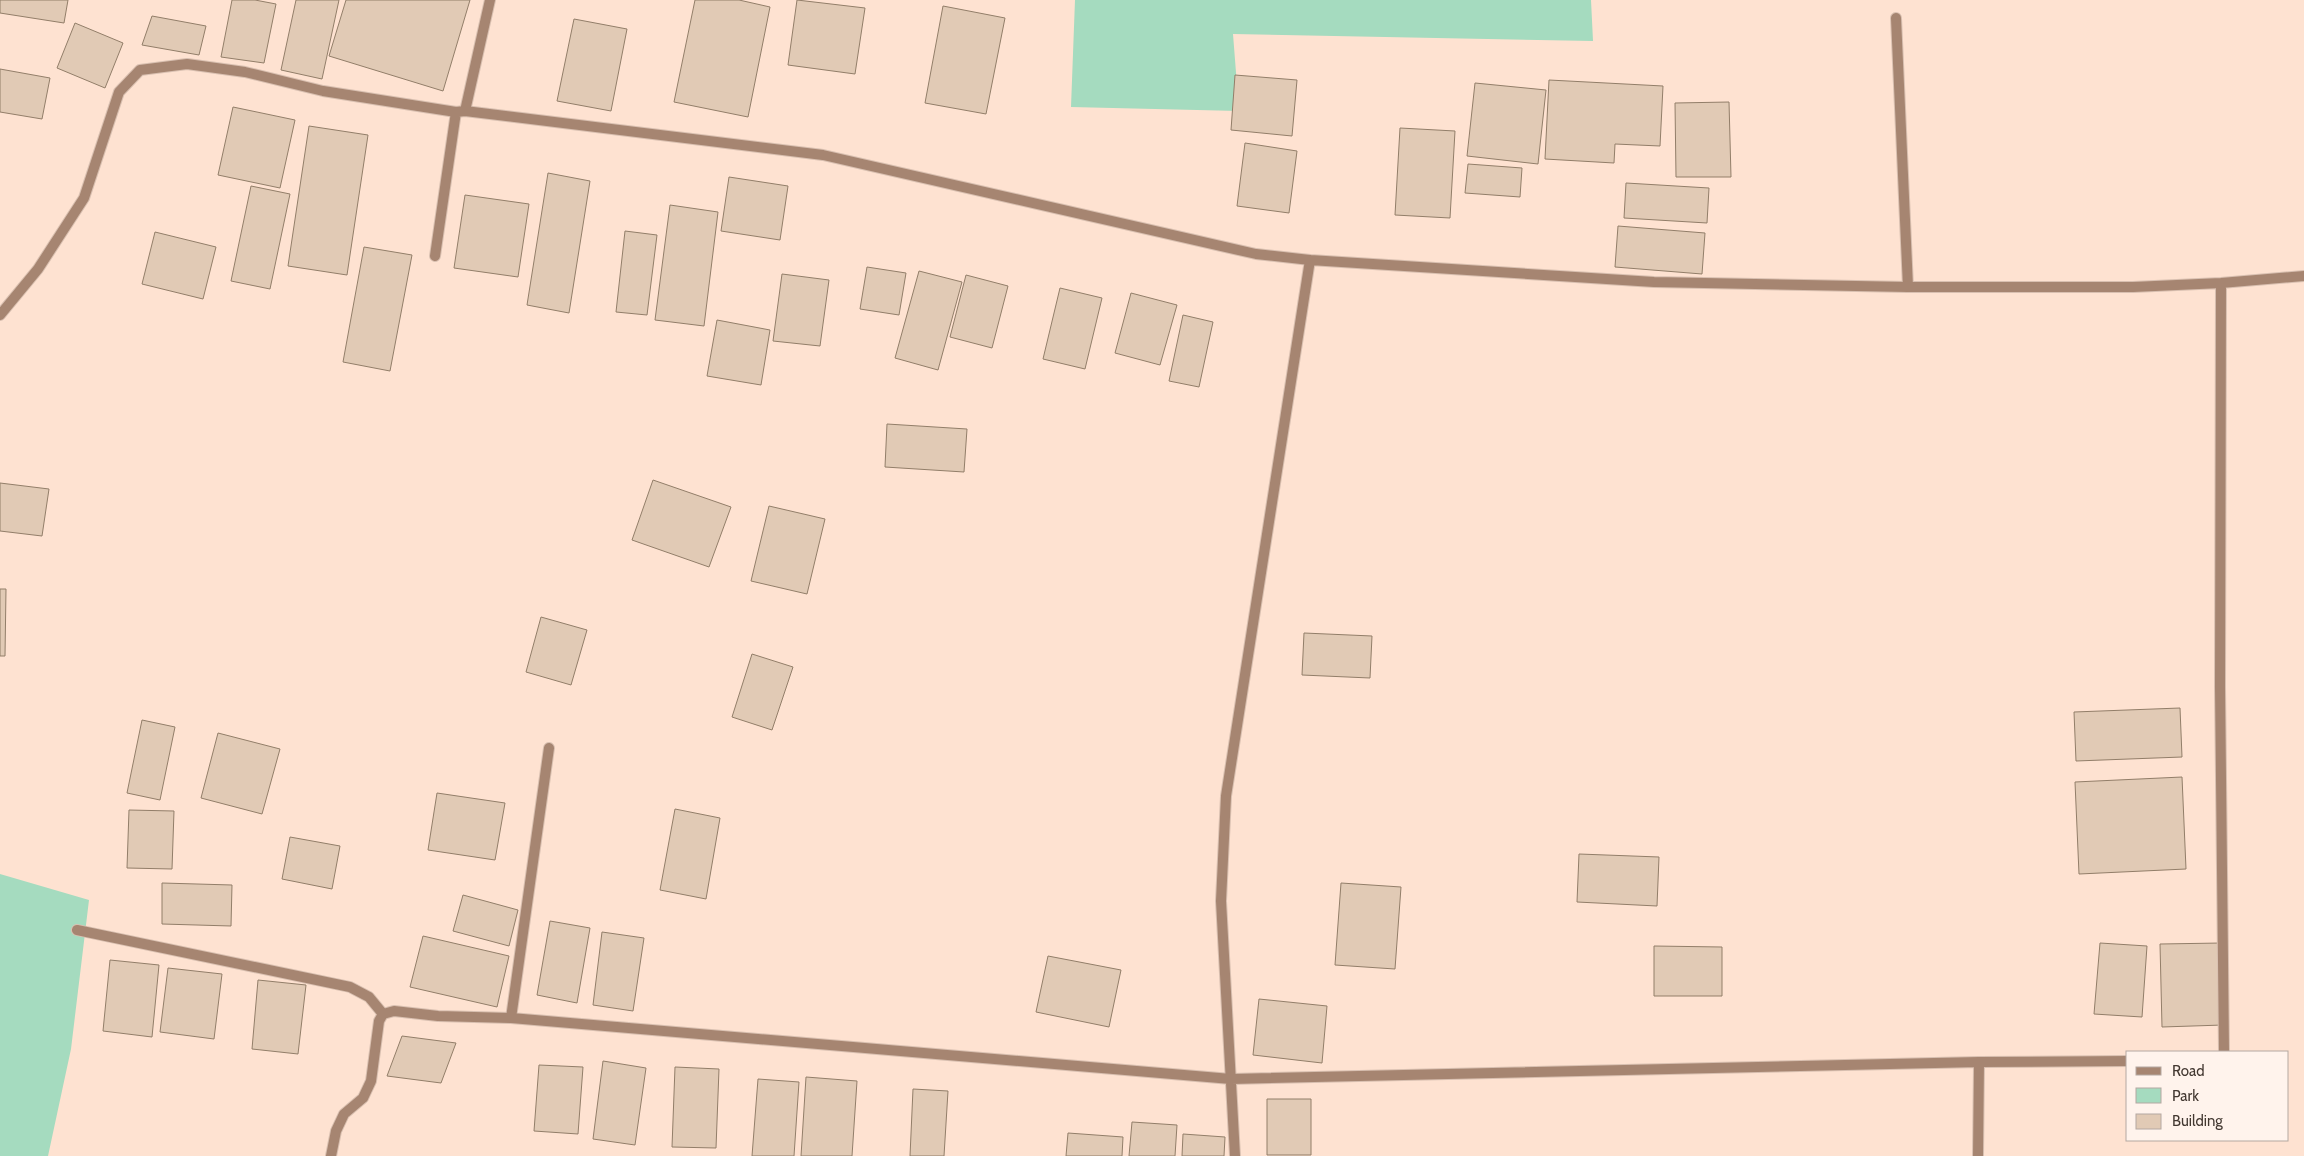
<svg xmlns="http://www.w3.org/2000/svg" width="2304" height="1156" viewBox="0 0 2304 1156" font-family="Cabin,sans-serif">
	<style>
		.green { fill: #a5dbbf }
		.building { fill: #e1cab5; stroke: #927e69 }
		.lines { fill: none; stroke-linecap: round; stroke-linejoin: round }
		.lane-casing { stroke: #d9c0b1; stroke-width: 12 }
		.street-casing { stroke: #d9c0b1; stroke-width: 12 }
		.lane { stroke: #a68571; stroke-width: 10 }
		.street { stroke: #a68571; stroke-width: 10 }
	</style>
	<rect width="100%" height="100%" fill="#fee2d1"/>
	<path class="green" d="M 1075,0 L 1591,0 L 1593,41 L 1233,34 L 1239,111 L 1071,107 Z
		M 0,874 L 89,900 L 71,1049 L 48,1156 L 0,1156 Z"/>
	<path class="building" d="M 0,0 L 68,0 L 64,23 L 0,13 Z
		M 232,0 L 255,0 L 276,4 L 264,63 L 221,57 Z
		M 296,0 L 339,0 L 322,79 L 281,70 Z
		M 346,0 L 470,0 L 443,91 L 329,56 Z
		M 695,0 L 739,0 L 770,7 L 748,117 L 674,102 Z
		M 797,0 L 865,8 L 855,74 L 788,65 Z
		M 943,6 L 1005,18 L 986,114 L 925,103 Z
		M 152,16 L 206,26 L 199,55 L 142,45 Z
		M 574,19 L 627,29 L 611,111 L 557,101 Z
		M 75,23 L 123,43 L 105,88 L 57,68 Z
		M 0,69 L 50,78 L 42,119 L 0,112 Z
		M 1235,75 L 1297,80 L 1292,136 L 1231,130 Z
		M 1549,80 L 1663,86 L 1660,146 L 1615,144 L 1614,163 L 1545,159 Z
		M 1475,83 L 1546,90 L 1538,164 L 1467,156 Z
		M 1729,102 L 1731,177 L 1676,177 L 1675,103 Z
		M 233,107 L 295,120 L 280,188 L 218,175 Z
		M 309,126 L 368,135 L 347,275 L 288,266 Z
		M 1400,128 L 1455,131 L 1450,218 L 1395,215 Z
		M 1245,143 L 1297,151 L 1289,213 L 1237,206 Z
		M 1468,164 L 1522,168 L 1520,197 L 1465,193 Z
		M 548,173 L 590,181 L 569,313 L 527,305 Z
		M 729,177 L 788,186 L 780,240 L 721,231 Z
		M 1626,183 L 1709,188 L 1707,223 L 1624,218 Z
		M 251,186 L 290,194 L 270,289 L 231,281 Z
		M 465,195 L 529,204 L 518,277 L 454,268 Z
		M 670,205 L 718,212 L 704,326 L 655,320 Z
		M 1618,226 L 1705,233 L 1702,274 L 1615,267 Z
		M 625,231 L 657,235 L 647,315 L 616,312 Z
		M 155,232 L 216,247 L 203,299 L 142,284 Z
		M 364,247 L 412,255 L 390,371 L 343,362 Z
		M 867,267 L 906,273 L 899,315 L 860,309 Z
		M 919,271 L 962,282 L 938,370 L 895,358 Z
		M 782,274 L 829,280 L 820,346 L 773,341 Z
		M 966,275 L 1008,286 L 992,348 L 950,337 Z
		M 1060,288 L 1102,298 L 1085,369 L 1043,359 Z
		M 1131,293 L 1177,305 L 1160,365 L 1115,353 Z
		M 1183,315 L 1213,322 L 1199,387 L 1169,381 Z
		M 717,320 L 770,330 L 761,385 L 707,376 Z
		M 887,424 L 967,429 L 964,472 L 885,467 Z
		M 653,480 L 731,507 L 709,567 L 632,540 Z
		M 0,483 L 49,489 L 42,536 L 0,531 Z
		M 769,506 L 825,519 L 807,594 L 751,581 Z
		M 0,589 L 6,589 L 5,656 L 0,656 Z
		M 541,617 L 587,630 L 571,685 L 526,672 Z
		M 1304,633 L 1372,636 L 1370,678 L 1302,675 Z
		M 752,654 L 793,667 L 772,730 L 732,717 Z
		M 2180,708 L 2182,757 L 2076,761 L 2074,712 Z
		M 142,720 L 175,727 L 160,800 L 127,793 Z
		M 218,733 L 280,749 L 262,814 L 201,798 Z
		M 2182,777 L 2186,869 L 2079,874 L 2075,782 Z
		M 437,793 L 505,803 L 495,860 L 428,850 Z
		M 675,809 L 720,818 L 706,899 L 660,890 Z
		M 129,810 L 174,811 L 172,869 L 127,868 Z
		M 290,837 L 340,846 L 332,889 L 282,879 Z
		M 1579,854 L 1659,857 L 1657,906 L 1577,902 Z
		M 162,883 L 232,885 L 231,926 L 162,924 Z
		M 1341,883 L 1401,887 L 1395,969 L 1335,965 Z
		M 463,895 L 518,910 L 509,946 L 453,931 Z
		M 550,921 L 590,928 L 577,1003 L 537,995 Z
		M 602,932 L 644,938 L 633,1011 L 593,1005 Z
		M 423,936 L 509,956 L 497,1007 L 410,987 Z
		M 2100,943 L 2147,946 L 2142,1017 L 2094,1014 Z
		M 2221,943 L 2223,1025 L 2162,1027 L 2160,944 Z
		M 1654,946 L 1722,947 L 1722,996 L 1654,996 Z
		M 1048,956 L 1121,970 L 1109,1027 L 1036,1012 Z
		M 110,960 L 159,965 L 152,1037 L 103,1031 Z
		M 168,968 L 222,974 L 214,1039 L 160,1032 Z
		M 258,980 L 306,985 L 298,1054 L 252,1049 Z
		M 1259,999 L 1327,1006 L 1322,1063 L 1253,1055 Z
		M 402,1036 L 456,1043 L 441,1083 L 387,1076 Z
		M 603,1061 L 646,1068 L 635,1145 L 593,1139 Z
		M 539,1065 L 583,1067 L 578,1134 L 534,1131 Z
		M 675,1067 L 719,1069 L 716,1148 L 672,1147 Z
		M 806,1077 L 857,1081 L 852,1156 L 801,1156 Z
		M 758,1079 L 799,1082 L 794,1156 L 752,1156 Z
		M 913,1089 L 948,1091 L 944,1156 L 910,1156 Z
		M 1267,1099 L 1311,1099 L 1311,1155 L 1267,1155 Z
		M 1132,1122 L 1177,1125 L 1175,1156 L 1129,1156 Z
		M 1068,1133 L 1123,1137 L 1122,1156 L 1066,1156 Z
		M 1183,1134 L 1225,1137 L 1224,1156 L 1182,1156 Z"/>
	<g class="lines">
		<defs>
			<path id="lane" d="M 1896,18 L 1908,287"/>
			<path id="street" d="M 465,111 L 823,155 L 1256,254 L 1310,260 L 1654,282 L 1908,287 L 2133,287 L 2221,283 L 2304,276
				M 435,256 L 456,112
				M 2221,283 L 2220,687 L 2224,1052
				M 0,315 L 38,269 L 84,198 L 119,92 L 140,70 L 187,64 L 245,72 L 323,91 L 456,112 L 465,111 L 490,0
				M 77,930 L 350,987 L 369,997 L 383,1014
				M 511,1018 L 549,748
				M 331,1156 L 336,1131 L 344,1114 L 363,1098 L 371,1081 L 379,1021 L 383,1014 L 394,1011 L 438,1016 L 511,1018 L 1231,1079 L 1979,1062 L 2128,1061
				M 1235,1156 L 1221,901 L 1226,796 L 1310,260
				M 1978,1156 L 1979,1062"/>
		</defs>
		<use href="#lane" class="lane-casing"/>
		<use href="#street" class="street-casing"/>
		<use href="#lane" class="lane"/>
		<use href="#street" class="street"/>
	</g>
	<rect x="2126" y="1051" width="162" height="90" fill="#fff3ec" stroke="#b4a8a1"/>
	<rect x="2136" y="1067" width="25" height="8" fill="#a68571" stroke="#b4a8a1"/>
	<text x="2172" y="1076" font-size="15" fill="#433831">Road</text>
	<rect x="2136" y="1088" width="25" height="15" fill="#a5dbbf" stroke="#b4a8a1"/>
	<text x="2172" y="1101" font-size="15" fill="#433831">Park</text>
	<rect x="2136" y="1114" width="25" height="15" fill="#e1cab5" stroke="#b4a8a1"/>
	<text x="2172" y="1126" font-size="15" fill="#433831">Building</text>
</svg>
